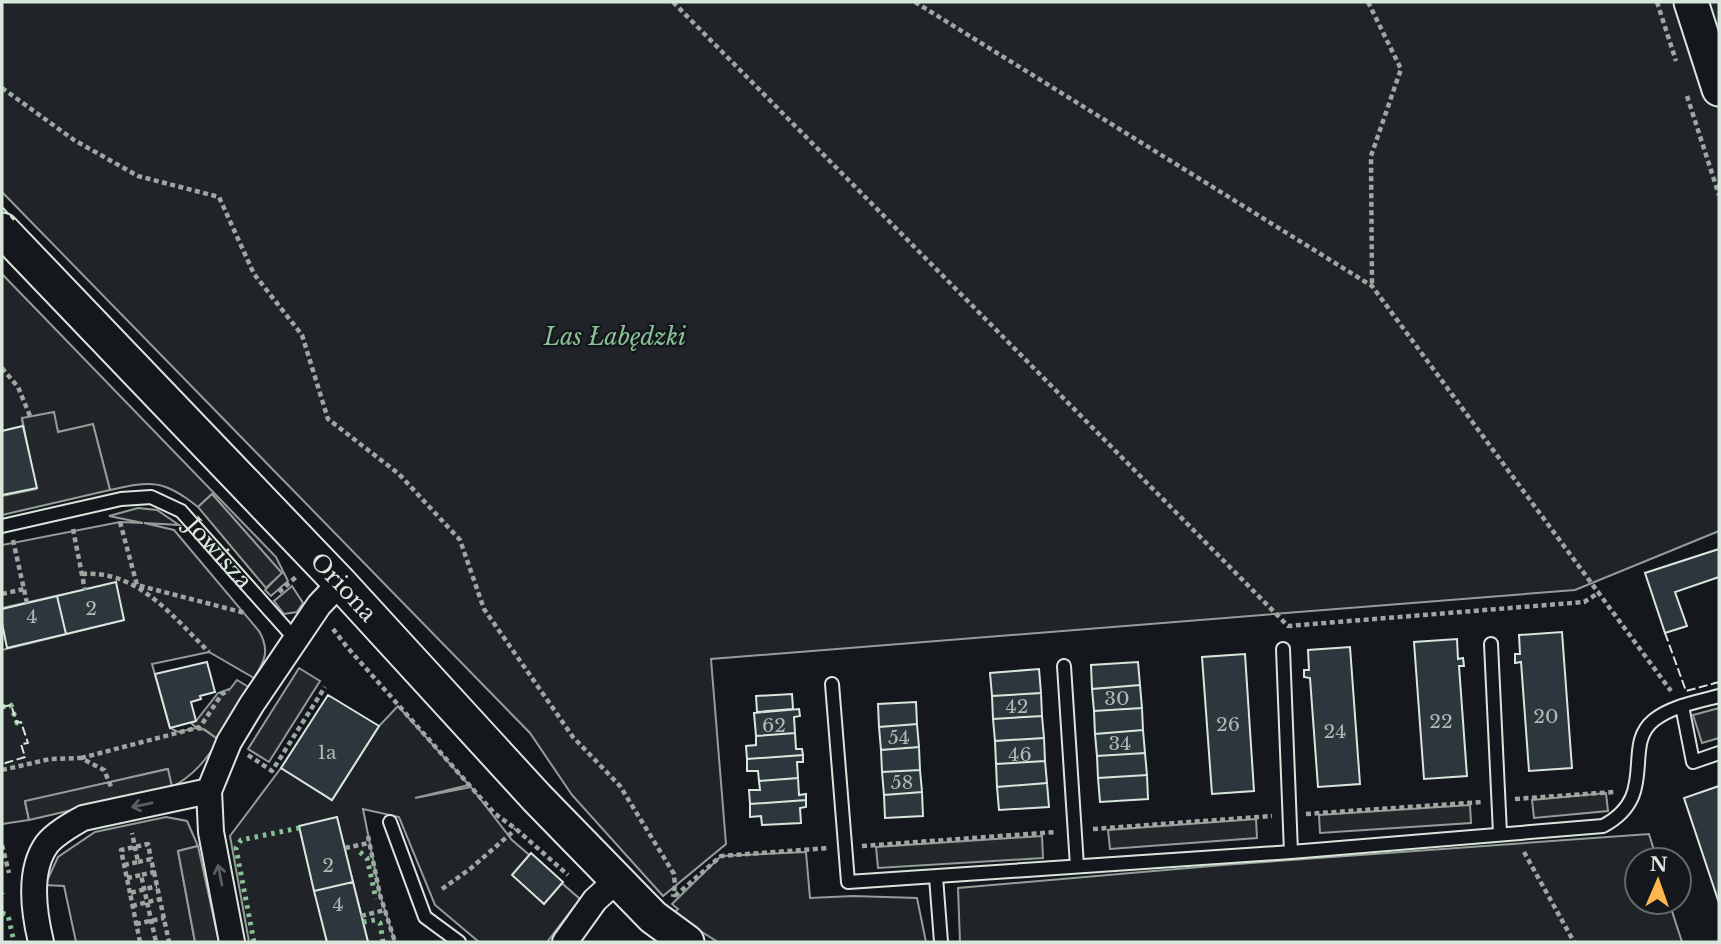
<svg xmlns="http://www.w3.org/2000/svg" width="1721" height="944" viewBox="0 0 1721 944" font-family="'Libre Baskerville',serif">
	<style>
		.green { fill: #202428; stroke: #939e99; stroke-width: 2 }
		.parking { fill: #24282b; stroke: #939e99; stroke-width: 2 }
		.building { fill: #2c363c; stroke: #d8e6dc; stroke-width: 2 }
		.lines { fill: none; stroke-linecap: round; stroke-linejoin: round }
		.lane-casing { stroke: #d8e6dc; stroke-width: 16 }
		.street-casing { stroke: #d8e6dc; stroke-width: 28 }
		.secondary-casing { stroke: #d8e6dc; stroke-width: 37 }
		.path { stroke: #9da8a2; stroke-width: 4.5; stroke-dasharray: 5 3.5; stroke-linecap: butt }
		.lane { stroke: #14181c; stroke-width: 12 }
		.street { stroke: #14181c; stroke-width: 24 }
		.secondary { stroke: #14181c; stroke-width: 33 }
		.hedge { stroke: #8ac095; stroke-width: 5; stroke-dasharray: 3.5 5; stroke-linecap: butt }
		.fence { stroke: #d8e6dc; stroke-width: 2; stroke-dasharray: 9 3.5; stroke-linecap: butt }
		.oneway { stroke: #59605f }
		.labels { text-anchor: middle; stroke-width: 5; stroke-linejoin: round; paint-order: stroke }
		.number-label { font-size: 19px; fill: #adbab4 }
		.park-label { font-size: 23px; font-style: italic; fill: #8ac095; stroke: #14181c }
		.street-label { font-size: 23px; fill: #d8e6dc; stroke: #14181c }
	</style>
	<rect width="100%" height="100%" fill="#14181c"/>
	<path class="green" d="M 2,2 L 1719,2 L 1719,531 L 1575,590 L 711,659 L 726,844 L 663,896 L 572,795 L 530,733 L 2,192 Z
		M 2,274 L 276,557 L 288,581 L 271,596 L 265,590 L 281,573 L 212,494 L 198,507 C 164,480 152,480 110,490 L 93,425 L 57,432 L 22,418 L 23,426 L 2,431 Z
		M 138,508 L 157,510 L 179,525 L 144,523 L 174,530 L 259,631 C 270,650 265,661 254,678 L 209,652 L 152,664 L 170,728 L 178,732 L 200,727 L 219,740 C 205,761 194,775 172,787 L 167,769 L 25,802 L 29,820 L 2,824 L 2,650 L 124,620 L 115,583 L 2,608 L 2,545 L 120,522 L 143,523 L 109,516 Z
		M 292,586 L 303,603 L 297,612 L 284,614 L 274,601 Z
		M 398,706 L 469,785 L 415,798 L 471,787 L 512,840 L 580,899 L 547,942 L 479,942 L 435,905 L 399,817 L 363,809 L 380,895 L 395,942 L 368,942 L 337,818 L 299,827 L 327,942 L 249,942 L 230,836 L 281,768 L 332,800 L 379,726 Z
		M 166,817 L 187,821 L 198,846 L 178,851 L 195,942 L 76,942 L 64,886 L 45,885 L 58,857 L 95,832 Z
		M 1649,834 L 1657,860 L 1637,860 L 1637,902 L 1669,902 L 1682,942 L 960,942 L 958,888 L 1223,865 Z
		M 806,852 L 810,898 L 853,896 L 917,898 L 926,942 L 718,942 L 673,914 L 678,909 L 672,904 L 721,856 Z"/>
	<path class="parking" d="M 54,412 L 58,432 L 93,424 L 110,490 L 2,515 L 2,496 L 36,489 L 22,418 Z
		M 212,494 L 282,573 L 266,588 L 198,507 Z
		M 299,668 L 320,681 L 269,762 L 248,749 Z
		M 237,680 L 252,689 L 219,740 L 204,729 L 199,730 L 191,723 L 196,721 L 218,693 L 230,689 Z
		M 1719,708 L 1719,738 L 1702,743 L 1693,715 Z
		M 168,769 L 172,787 L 29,820 L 25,801 Z
		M 1606,793 L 1608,811 L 1534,818 L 1532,800 Z
		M 1470,805 L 1471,823 L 1320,833 L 1319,815 Z
		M 1256,819 L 1257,838 L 1110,849 L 1108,830 Z
		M 1042,836 L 1043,858 L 878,868 L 876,847 Z
		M 198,846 L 219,942 L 195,942 L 178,851 Z"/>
	<path class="building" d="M 23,426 L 37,488 L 2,495 L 2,431 Z
		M 1719,549 L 1719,577 L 1675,592 L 1687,626 L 1665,633 L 1645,573 Z
		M 116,582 L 124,620 L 66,634 L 57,596 Z
		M 57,596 L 66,634 L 7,648 L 2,623 L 2,609 Z
		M 1562,632 L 1572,768 L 1529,771 L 1521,662 L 1515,663 L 1515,654 L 1520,654 L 1519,635 Z
		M 1457,639 L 1458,659 L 1463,658 L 1464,666 L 1459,666 L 1467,776 L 1424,779 L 1414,642 Z
		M 1350,647 L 1360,784 L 1318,787 L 1310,678 L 1304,677 L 1304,670 L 1309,670 L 1308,650 Z
		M 1245,654 L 1254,791 L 1212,794 L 1202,657 Z
		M 207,662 L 215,692 L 200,696 L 201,699 L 191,702 L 196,721 L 170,728 L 155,674 Z
		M 1138,662 L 1140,685 L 1092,689 L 1091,665 Z
		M 1039,669 L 1041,693 L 992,696 L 990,673 Z
		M 1140,685 L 1142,708 L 1094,711 L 1092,689 Z
		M 1041,693 L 1042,716 L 993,719 L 992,696 Z
		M 792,694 L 793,709 L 757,712 L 756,696 Z
		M 328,695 L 379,726 L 332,800 L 281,768 Z
		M 916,702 L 917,724 L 879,727 L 878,704 Z
		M 1142,708 L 1143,730 L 1095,734 L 1094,711 Z
		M 799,709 L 800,716 L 794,717 L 795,733 L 756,736 L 754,713 Z
		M 1042,716 L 1044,738 L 995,741 L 993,719 Z
		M 917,724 L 919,747 L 881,750 L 879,727 Z
		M 1143,730 L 1145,753 L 1097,756 L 1095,734 Z
		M 795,733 L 796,749 L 802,749 L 803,755 L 747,759 L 746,746 L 756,745 L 756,736 Z
		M 1044,738 L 1045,761 L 996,764 L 995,741 Z
		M 919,747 L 920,770 L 882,772 L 881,750 Z
		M 1145,753 L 1147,775 L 1098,778 L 1097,756 Z
		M 803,755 L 803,762 L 797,762 L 798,778 L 759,781 L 758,771 L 747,771 L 747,759 Z
		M 1045,761 L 1047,783 L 997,787 L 996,764 Z
		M 920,770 L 922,792 L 884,795 L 882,772 Z
		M 1147,775 L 1148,799 L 1100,802 L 1098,778 Z
		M 798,778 L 799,795 L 806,794 L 806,800 L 750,804 L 749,790 L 760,790 L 759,781 Z
		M 1047,783 L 1049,807 L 999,810 L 997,787 Z
		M 1719,786 L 1719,903 L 1684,798 Z
		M 922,792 L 923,816 L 885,818 L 884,795 Z
		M 806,800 L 806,807 L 800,808 L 801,823 L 762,825 L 761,816 L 750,817 L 750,804 Z
		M 337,817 L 353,882 L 314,891 L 299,826 Z
		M 531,853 L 563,882 L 544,904 L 512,875 Z
		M 353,882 L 368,942 L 327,942 L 314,891 Z"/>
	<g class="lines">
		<defs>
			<g id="lane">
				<path id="s1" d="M 2,526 L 121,499 L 151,497 L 181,511 L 296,640"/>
				<path d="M 1491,644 L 1500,833"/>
				<path d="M 1283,649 L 1291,852"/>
				<path d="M 1064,666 L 1077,866"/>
				<path d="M 832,684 L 848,882 L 1291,852 L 1603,826 C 1660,796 1621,746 1654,720 C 1672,706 1697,702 1719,696"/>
				<path d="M 1682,706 L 1693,762 L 1719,753"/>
				<path d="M 390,822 L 425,917 L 459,942"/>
				<path d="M 936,877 L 941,942"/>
			</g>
			<path id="street" d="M 41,942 C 34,913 28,870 47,844 C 56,833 71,825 83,818 L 209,791
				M 232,942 L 211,832 L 209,791 L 229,742 L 252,704 L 319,605 L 340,583
				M 565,942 L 595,900 L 617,880"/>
			<g id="secondary">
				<path d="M 1691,2 L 1719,89"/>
				<path id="s2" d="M 2,230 L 340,583 L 537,798 L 653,917 L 687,942"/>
			</g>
		</defs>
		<use href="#lane" class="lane-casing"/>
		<use href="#street" class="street-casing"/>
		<use href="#secondary" class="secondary-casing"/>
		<path class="path" d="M 673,2 L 1288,626 L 1584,602 L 1600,592
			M 915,2 L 1372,286 L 1671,691
			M 1368,2 L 1401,69 L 1371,156 L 1372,286
			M 1657,2 L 1676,61
			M 2,88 L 74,140 L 138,176 L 219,197 L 254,274 L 302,335 L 328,419 L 399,474 L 460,540 L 484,609 L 573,737 L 620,786 L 674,874 L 675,886 L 673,897
			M 1687,96 L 1719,195
			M 2,368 L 18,387 L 30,416
			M 120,522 L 137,585 L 245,613
			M 73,529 L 85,590
			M 13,540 L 27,603
			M 82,574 C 138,570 172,616 209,652
			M 279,592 L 296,577
			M 2,594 L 24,589
			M 333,629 L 347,647 L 494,813 L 516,829 L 568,875
			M 248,755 L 272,771 L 325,687
			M 81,758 L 200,727 L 222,694 L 229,690
			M 2,770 L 50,759 L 81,758 L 104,770 L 112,789
			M 1515,799 L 1614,792
			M 1306,814 L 1482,802
			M 1093,829 L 1272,816
			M 368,836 L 380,895 L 395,942
			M 2,845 L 9,873
			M 862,846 L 1056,832
			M 345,848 L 369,843
			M 1524,852 L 1574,942
			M 138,862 L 151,859 L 154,872 L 141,875
			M 124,865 L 138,862 L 132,833
			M 154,872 L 169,942
			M 127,878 L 141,875 L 156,942
			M 442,889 L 470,869 L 516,829
			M 130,893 L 121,850 L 148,844 L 151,859
			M 675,896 L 721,856 L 829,848
			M 132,906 L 160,899
			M 361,916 L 385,910
			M 136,924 L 164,918
			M 140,942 L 130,893 L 157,886"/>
		<use href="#lane" class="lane"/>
		<use href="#street" class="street"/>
		<use href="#secondary" class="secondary"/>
		<path class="hedge" d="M 2,707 L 11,705 L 17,723 L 21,722
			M 360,852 L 367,858 L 376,899
			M 2,893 L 2,894
			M 2,913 L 8,915 L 14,942
			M 363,922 L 375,920 L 380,923 L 383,942
			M 254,942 L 236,848 L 241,840 L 299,828"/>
		<path class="fence" d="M 2,207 L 14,220
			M 1665,633 L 1686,691 L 1719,682
			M 2,707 L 11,705 L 17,723 L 21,722 L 28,743 L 21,744 L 25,757 L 2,764"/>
	</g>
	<defs><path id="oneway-shaft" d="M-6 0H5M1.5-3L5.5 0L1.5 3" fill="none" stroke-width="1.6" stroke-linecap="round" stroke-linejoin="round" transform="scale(1.75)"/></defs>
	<g class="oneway">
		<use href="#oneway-shaft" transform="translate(142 805) rotate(168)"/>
		<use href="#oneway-shaft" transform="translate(220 875) rotate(-101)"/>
	</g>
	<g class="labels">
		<g class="number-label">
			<text x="91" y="615">2</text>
			<text x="32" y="623">4</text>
			<text x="1117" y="705">30</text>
			<text x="1017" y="713">42</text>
			<text x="1546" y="723">20</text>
			<text x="1441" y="728">22</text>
			<text x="1228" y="731">26</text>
			<text x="774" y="732">62</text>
			<text x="1335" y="738">24</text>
			<text x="899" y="744">54</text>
			<text x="1120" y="750">34</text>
			<text x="327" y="759">1a</text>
			<text x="1020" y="761">46</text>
			<text x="902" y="789">58</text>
			<text x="328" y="872">2</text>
			<text x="338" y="911">4</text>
		</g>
		<g class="park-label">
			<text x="615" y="345">Las Łabędzki</text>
		</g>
		<g class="street-label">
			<text dy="8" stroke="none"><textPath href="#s1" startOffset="242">Jowisza</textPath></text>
			<text dy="8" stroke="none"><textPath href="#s2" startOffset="494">Oriona</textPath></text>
		</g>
	</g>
	<rect width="1721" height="944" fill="none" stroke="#d8e6dc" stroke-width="7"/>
	<g transform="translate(1658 881) rotate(2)"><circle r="33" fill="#14181c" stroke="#626a69" stroke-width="2"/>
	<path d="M0-5L12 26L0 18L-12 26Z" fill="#ffb74d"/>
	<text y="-10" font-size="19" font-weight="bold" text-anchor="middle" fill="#d8e6dc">N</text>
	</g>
</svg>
